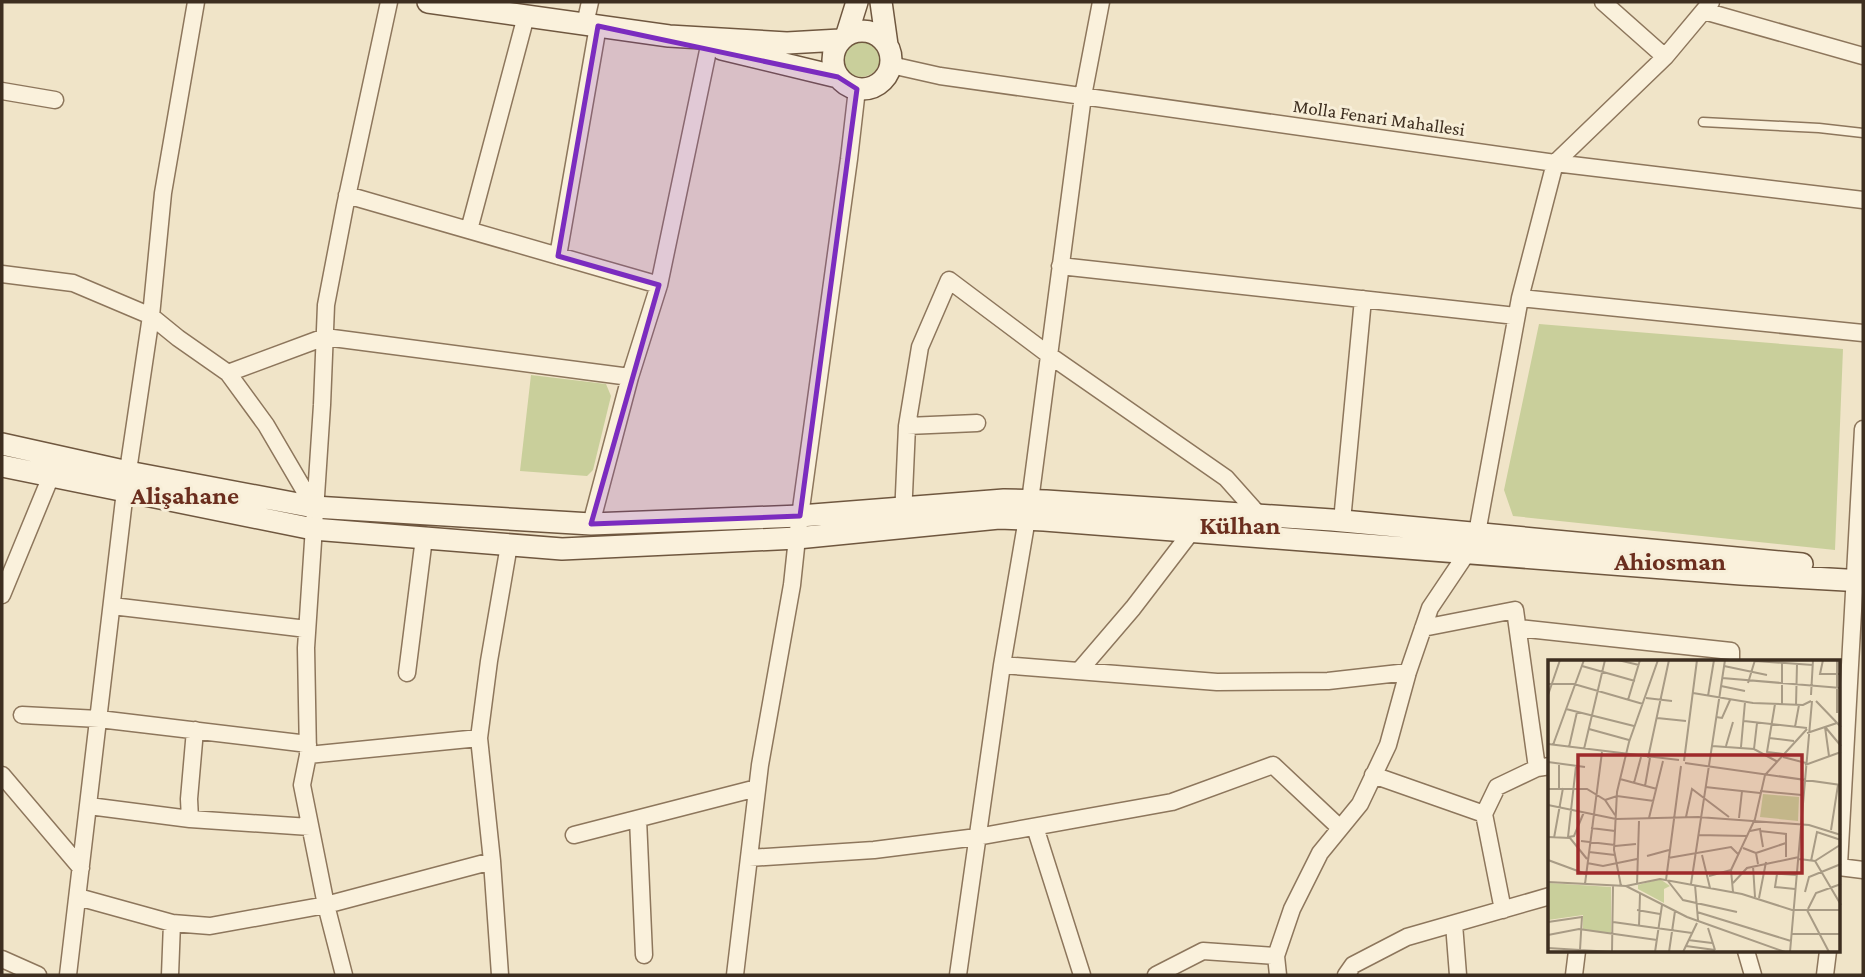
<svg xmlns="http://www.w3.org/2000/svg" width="1865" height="977" viewBox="0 0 1865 977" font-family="'Crimson Pro',serif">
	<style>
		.green { fill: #c9cf9b }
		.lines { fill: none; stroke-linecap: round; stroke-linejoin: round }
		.lane-casing { stroke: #8d765c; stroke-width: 11 }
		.street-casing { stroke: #8d765c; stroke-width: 19 }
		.secondary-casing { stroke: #6f573f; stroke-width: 24 }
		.lane { stroke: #faf1dc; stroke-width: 8 }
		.street { stroke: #faf1dc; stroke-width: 16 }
		.secondary { stroke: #faf1dc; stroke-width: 21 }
		.marked { fill: #7b2cbf; fill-opacity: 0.2; stroke: #7b2cbf; stroke-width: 5; stroke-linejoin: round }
		.labels { text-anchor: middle; stroke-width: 6; stroke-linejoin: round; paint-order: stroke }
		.street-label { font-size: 19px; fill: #3d2e20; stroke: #f7eed8 }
		.district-label { font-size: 26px; font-weight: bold; fill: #6b2e1e; stroke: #f7eed8 }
		.inset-road { fill: none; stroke: #a89b85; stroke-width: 2 }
		.view { fill: #9e2a2b; fill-opacity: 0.15; stroke: #9e2a2b; stroke-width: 3.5 }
		.inset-edge { fill: none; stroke: #3d2e20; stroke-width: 3.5 }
	</style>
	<rect width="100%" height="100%" fill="#f0e4c8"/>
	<path class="green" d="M842 58a19 19 0 1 1 38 0a19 19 0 1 1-38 0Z
		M 1539,324 L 1843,349 L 1835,550 L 1513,516 L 1504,490 Z
		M 531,375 L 606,384 L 611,396 L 593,470 L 587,476 L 520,471 Z"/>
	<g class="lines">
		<defs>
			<path id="lane" d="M 1703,122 L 1819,128 L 1863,133"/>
			<path id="street" d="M 1603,2 L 1665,57
				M 1704,11 L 1863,56
				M 585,24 L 590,2
				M 891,65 L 940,76 L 1555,163 L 1863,200
				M 2,91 L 55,100
				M 347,195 L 659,285
				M 469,230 L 526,16
				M 558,256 L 598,26
				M 1060,266 L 1516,316
				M 2,274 L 73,283 L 151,316 L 178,338 L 228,373 L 266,425 L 314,507
				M 1520,298 L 1863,333
				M 228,373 L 325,337 L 630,377
				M 907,426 L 977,423
				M 903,517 L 907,426 L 920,347 L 949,280 L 1049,355 L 1226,478 L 1259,515
				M 1342,521 L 1363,299
				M 591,524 L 630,377 L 659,285 L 709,46
				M 2,595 L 51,476
				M 112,606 L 307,629
				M 1423,628 L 1515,610 L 1537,768
				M 1518,628 L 1731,651 L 1731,662
				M 1002,665 L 1217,682 L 1328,681 L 1408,672
				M 1079,671 L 1133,608 L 1192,531
				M 407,673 L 424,538
				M 22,715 L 99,719 L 308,744
				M 308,755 L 479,738
				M 2,775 L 81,868
				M 1373,775 L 1484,814 L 1503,910
				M 89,806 L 190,819 L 310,827
				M 1484,814 L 1497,787 L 1537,768 L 1550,766
				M 190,819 L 189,799 L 195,730
				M 638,819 L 644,955
				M 1035,827 L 1082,975
				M 574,835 L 757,788
				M 749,858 L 874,850 L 977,837 L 1172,802 L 1273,765 L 1340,828
				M 1839,865 L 1863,429
				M 1839,867 L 1863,870
				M 78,897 L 172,923 L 210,926 L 326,905 L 492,861
				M 1454,924 L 1458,975
				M 1746,951 L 1753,975
				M 2,959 L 38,975
				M 68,975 L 125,491 L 151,316 L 163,193 L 196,2
				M 170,975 L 172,923
				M 344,975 L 326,905 L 302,785 L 308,755 L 306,648 L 322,405 L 326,305 L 345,206 L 389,2
				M 500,975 L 492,861 L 479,738 L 489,661 L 509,545
				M 735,975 L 760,765 L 792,585 L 797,538 L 849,159 L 857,89
				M 958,975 L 1002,665 L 1030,501 L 1083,96 L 1101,2
				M 1156,975 L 1203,951 L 1276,956
				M 1278,975 L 1276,956 L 1292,909 L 1320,853 L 1360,804 L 1388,745 L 1408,672 L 1430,608 L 1467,553 L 1477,533 L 1520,298 L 1555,163 L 1665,57 L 1711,2
				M 1346,975 L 1353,965 L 1407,937 L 1550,896
				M 1574,975 L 1577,951
				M 1825,975 L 1828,951"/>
			<path id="secondary" d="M 428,2 L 669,36 L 787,43 L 840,40
				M 881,2 L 887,45
				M833 60a29 29 0 1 1 58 0a29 29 0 1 1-58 0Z
				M 847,34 L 857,2
				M 722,49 L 838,77
				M 2,444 L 128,472 L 314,507 L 591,524 L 800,516 L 1004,500 L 1046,501 L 1332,520 L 1802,564
				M 2,466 L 313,529 L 562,549 L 797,538 L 999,518 L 1044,520 L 1741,574 L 1863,581"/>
		</defs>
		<use href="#lane" class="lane-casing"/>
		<use href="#street" class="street-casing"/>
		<use href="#secondary" class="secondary-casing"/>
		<use href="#lane" class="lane"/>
		<use href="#street" class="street"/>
		<use href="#secondary" class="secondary"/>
	</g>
	<path class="marked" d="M 598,26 L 838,77 L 857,89 L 800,516 L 591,524 L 659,285 L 558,256 Z"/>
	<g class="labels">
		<g class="street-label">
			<text transform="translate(1379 117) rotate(8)" y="7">Molla Fenari Mahallesi</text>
		</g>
		<g class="district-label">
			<text x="185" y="504">Alişahane</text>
			<text x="1240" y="534">Külhan</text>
			<text x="1670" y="570">Ahiosman</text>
		</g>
	</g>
	<g transform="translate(1548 660)">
		<rect width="292" height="292" fill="#f0e4c8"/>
		<path d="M 215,134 L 251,137 L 250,161 L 212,157 ZM 112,219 L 122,226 L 116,229 L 116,243 L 90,229 L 90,225 ZM 0,223 L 63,227 L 63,274 L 35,269 L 35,255 L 0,260 Z" fill="#c9cf9b"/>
		<path class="inset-road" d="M 70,0 L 91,5M 275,0 L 272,14 L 293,14M 289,0 L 289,53M 207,1 L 265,5M 34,6 L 87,21M 176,6 L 219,15M 174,18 L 293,28M 200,23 L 207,0M 0,24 L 26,24 L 95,44M 173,26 L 197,31M 145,33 L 205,43 L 255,45 L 263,41M 0,35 L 12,0M 263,35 L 265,0M 160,36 L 166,0M 98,38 L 124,41M 80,40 L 92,0M 268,41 L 293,67M 227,44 L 219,92 L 235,94M 234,44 L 234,3M 248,45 L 249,4M 18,49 L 86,66M 168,57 L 174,58 L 182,40M 109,58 L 138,61M 196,61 L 259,68M 247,67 L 251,45M 277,67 L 281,96M 278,68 L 293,86M 41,69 L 81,80M 259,73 L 289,63M 221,78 L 246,81M 0,84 L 131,100M 5,85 L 36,0M 164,86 L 206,89 L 230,102M 178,86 L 185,62M 21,87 L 29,52M 193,87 L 197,42M 36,89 L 57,0M 206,89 L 209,63M 235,97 L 258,103M 100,98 L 121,0M 136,101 L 149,0M 0,102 L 37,107M 11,103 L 11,128M 137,103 L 293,125M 257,105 L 293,92M 28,106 L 20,177 L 26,176 L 36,152M 72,119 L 109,129M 86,123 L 93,97M 97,126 L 102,98M 157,127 L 212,133M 0,129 L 39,129 L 57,140 L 67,155M 212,131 L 254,135M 57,140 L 69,136 L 106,141M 0,145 L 68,159 L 150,157 L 261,165 L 293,175M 138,157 L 144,129 L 181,157M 101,158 L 115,101M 191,158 L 194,131M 43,168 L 67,171M 283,170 L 290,125M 202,171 L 212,169 L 215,187M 212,171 L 238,174 L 238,197M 150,175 L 199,176M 0,177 L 22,178 L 39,199M 6,178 L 15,128M 33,181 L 67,185M 67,186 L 88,184M 195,188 L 208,193 L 210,204M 41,192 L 67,195M 208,193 L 238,183M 154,195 L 162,228M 99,196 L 121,190M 120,198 L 183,187 L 191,195M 251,199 L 267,201 L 293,245M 0,200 L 38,214M 263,201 L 269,172 L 293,180M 267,201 L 292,185M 39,203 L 55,206 L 89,199M 205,206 L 207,237M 219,213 L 249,215M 229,214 L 227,227 L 247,229M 161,216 L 183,210M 118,220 L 133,106M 120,221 L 135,240 L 189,252M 0,222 L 78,226 L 139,257 L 237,292M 185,223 L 199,208 L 251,197M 37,224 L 54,92M 143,224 L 177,0M 89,225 L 91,161M 147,225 L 150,260M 73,226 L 66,190 L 69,132 L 81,82 L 110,0M 78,226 L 112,219 L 194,234 L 244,250 L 293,250M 185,232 L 183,210 L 207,159 L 217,115 L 259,69M 257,232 L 261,217 L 293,204M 211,238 L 218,202M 260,249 L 268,233 L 293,224M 89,250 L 112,254M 259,250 L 281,292M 149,252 L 243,281M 0,262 L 34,257M 65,262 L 144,273M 91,266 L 92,234M 160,268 L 167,290M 243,274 L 293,274M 0,275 L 31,269 L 109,280M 140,280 L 164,283M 138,286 L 167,290M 0,288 L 64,292M 32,290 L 34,256M 64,292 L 65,226M 107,292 L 114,245M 121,292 L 127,251M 135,292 L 149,263M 242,292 L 264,41"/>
		<path class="view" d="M 30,95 L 254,95 L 254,213 L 30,213 Z"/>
		<rect width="292" height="292" class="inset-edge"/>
	</g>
	<rect width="1865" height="977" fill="none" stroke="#3d2e20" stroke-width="7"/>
</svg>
